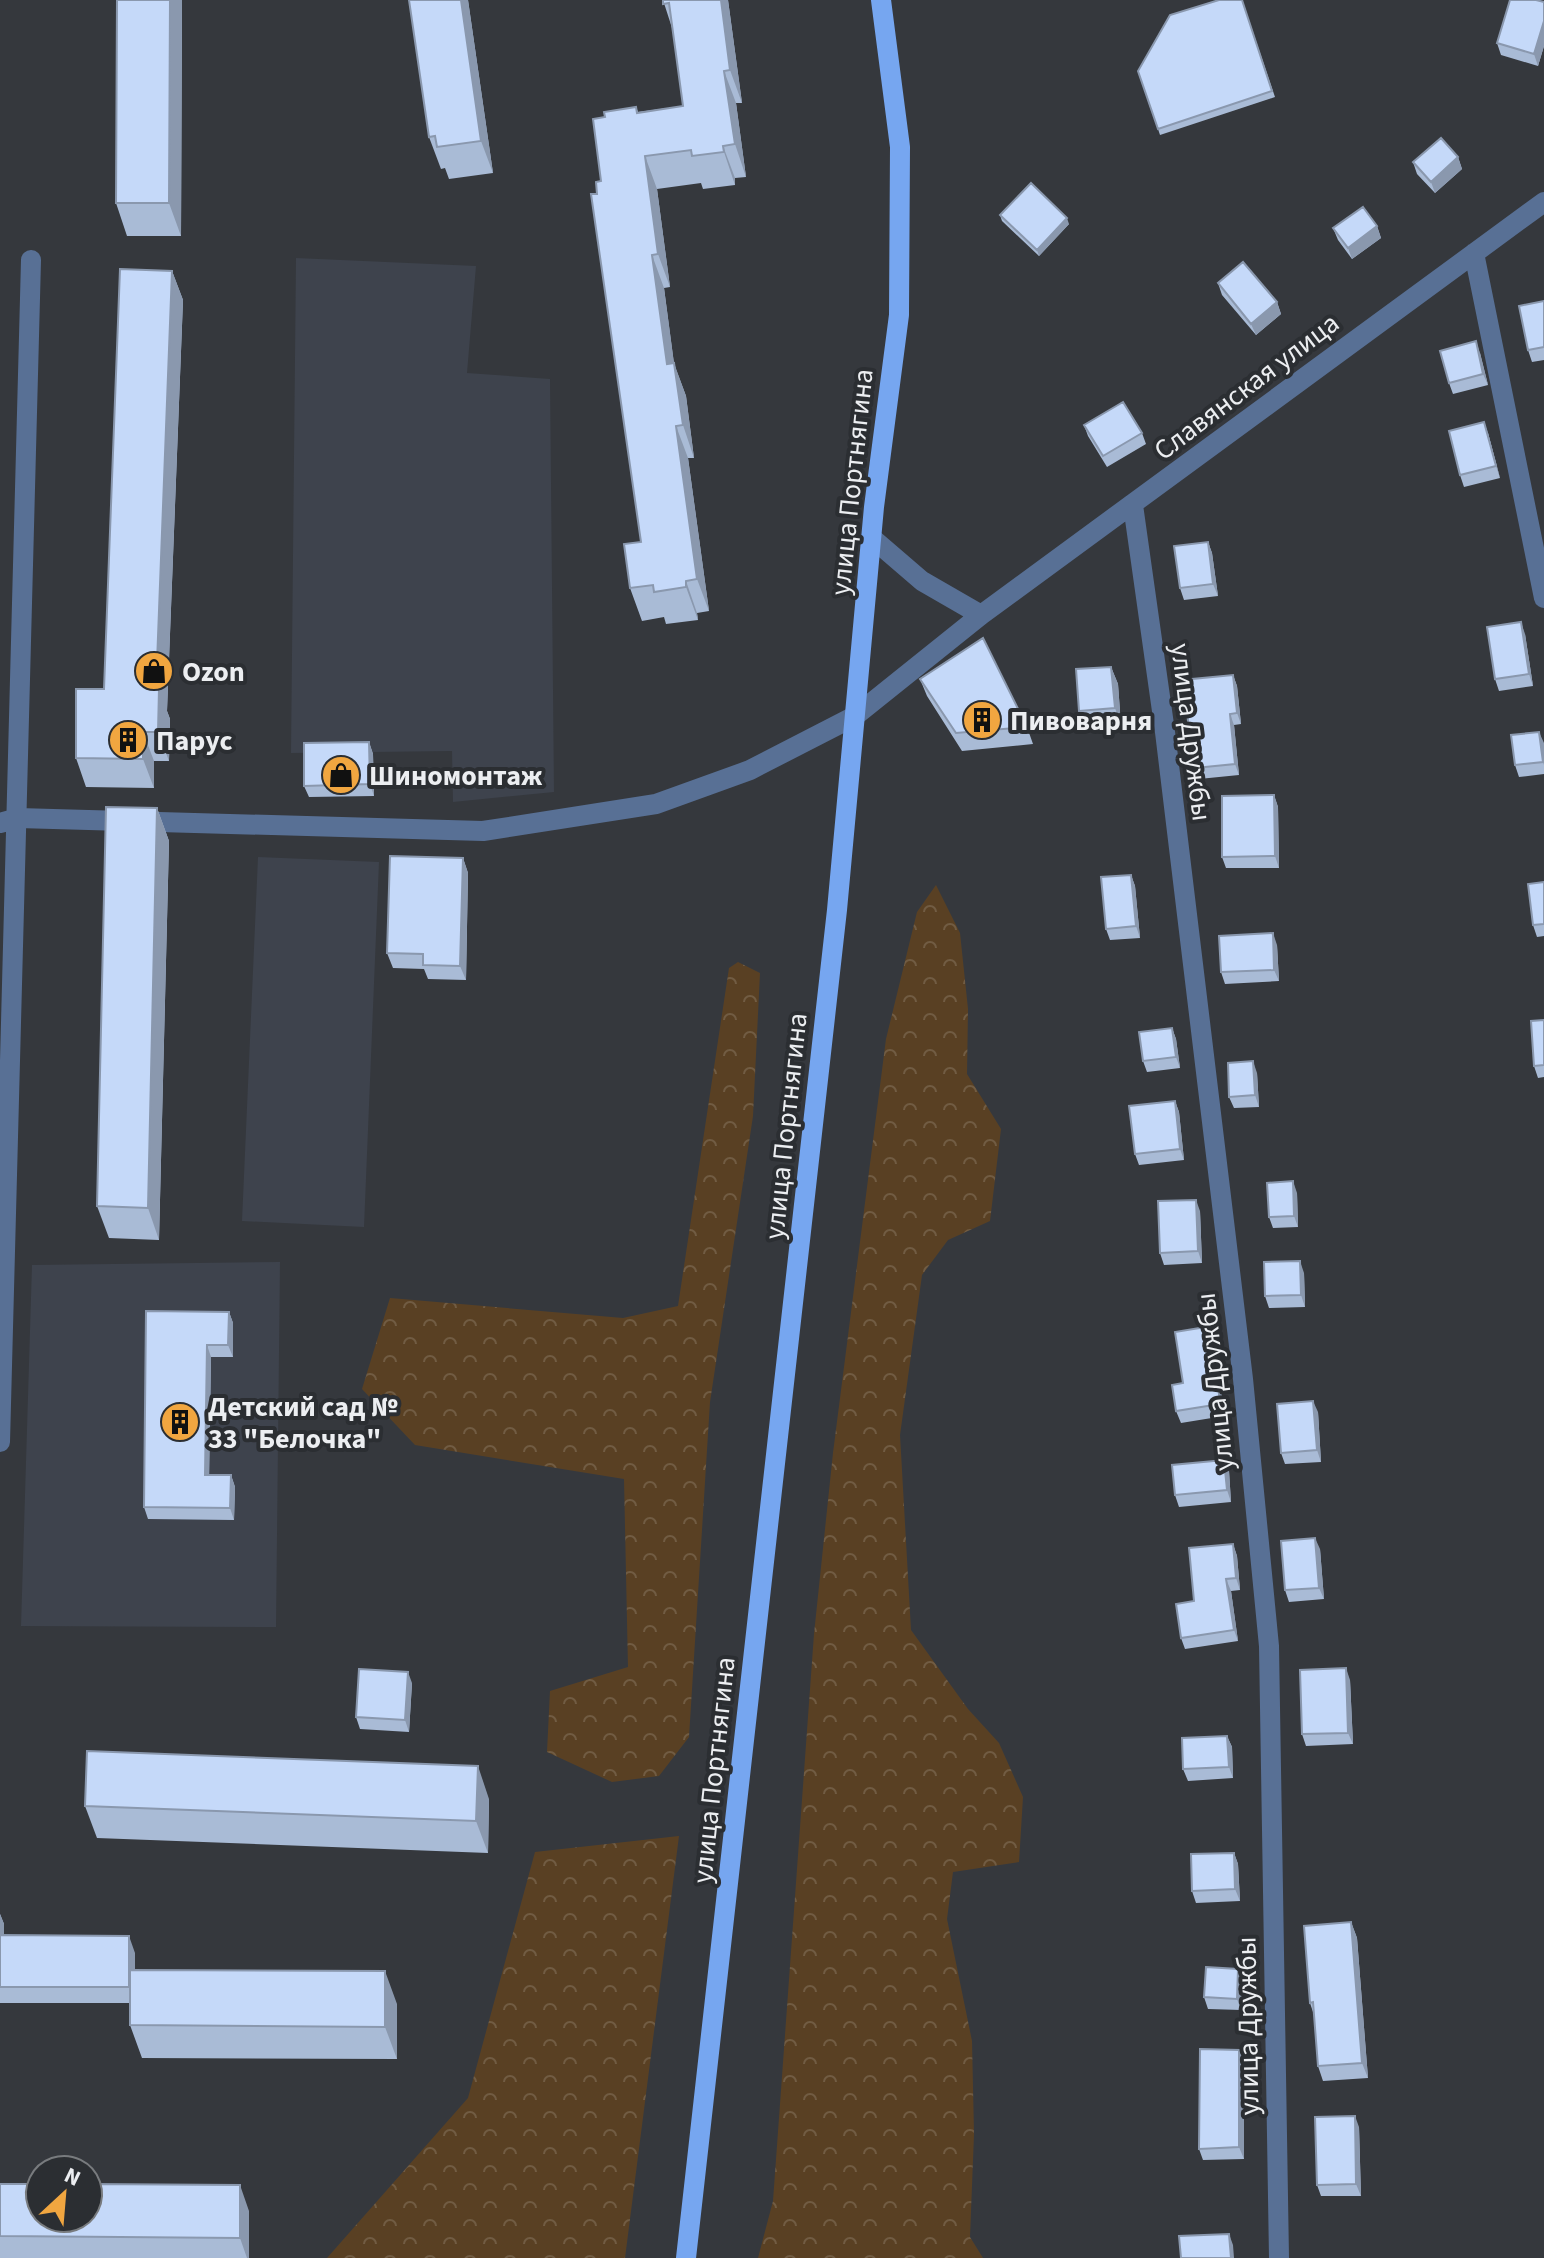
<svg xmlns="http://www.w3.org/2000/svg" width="1544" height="2258" viewBox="0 0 1544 2258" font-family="'Source Sans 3',sans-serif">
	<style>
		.built { fill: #3e434d }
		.forest { fill: url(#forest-crowns) }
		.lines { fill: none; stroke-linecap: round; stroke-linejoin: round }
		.minor { stroke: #587095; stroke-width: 20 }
		.primary { stroke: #76a6f0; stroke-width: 20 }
		.wall { fill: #a9bbd6 }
		.shaded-wall { fill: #8a98ae }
		.building { fill: #c5d9f9; stroke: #8a98ae; stroke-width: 2 }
		.labels { text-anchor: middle; stroke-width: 8; stroke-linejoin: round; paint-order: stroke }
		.street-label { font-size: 28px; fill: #eceef1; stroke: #2b2e32 }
		.poi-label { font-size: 28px; font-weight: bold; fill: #eceef1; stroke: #2b2e32; text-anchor: start }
	</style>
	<defs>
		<pattern id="forest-crowns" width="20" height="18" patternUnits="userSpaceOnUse" patternTransform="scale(2)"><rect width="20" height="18" fill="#594023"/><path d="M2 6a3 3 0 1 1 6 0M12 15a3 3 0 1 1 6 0" fill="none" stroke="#715c43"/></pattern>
	</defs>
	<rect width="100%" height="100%" fill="#35383d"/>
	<path class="built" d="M 296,258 L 476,266 L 467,373 L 550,379 L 554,792 L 453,802 L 452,751 L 291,753 Z
		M 258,857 L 379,862 L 364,1227 L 242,1221 Z
		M 280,1262 L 276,1627 L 21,1626 L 32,1265 Z"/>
	<path class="forest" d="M 936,885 L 960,933 L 968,1009 L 967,1074 L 1001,1129 L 990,1221 L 948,1240 L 922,1275 L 900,1435 L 911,1630 L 968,1709 L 999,1743 L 1023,1797 L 1019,1862 L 953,1872 L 947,1919 L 972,2041 L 974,2134 L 970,2237 L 983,2258 L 758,2258 L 773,2201 L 814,1634 L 833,1453 L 886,1039 L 917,912 Z
		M 738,962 L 760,973 L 753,1116 L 710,1402 L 689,1737 L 659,1776 L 612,1782 L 547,1752 L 550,1691 L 628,1667 L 624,1479 L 415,1445 L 362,1389 L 390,1298 L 623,1318 L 678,1306 L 729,968 Z
		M 679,1836 L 625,2258 L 327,2258 L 468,2098 L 535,1852 Z"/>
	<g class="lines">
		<path class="minor" d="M 1474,253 L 1544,598
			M 1133,505 L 1165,732 L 1243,1379 L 1269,1646 L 1279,2258
			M 872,538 L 922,581 L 981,615
			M 0,823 L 18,818 L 483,831 L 656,804 L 750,770 L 855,716 L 981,615 L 1544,202
			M 0,1442 L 31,260"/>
		<path class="primary" d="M 686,2258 L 837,910 L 874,507 L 899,315 L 900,147 L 881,0"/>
	</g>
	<path class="wall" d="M 117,0 L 182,0 L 181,236 L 127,236 L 116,203 Z
		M 468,0 L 493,173 L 449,179 L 445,168 L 441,169 L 429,137 Z
		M 663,0 L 728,0 L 742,103 L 736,103 L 746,177 L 735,178 L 735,185 L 703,189 L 701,183 L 657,189 L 670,287 L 664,288 L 674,364 L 686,396 L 694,458 L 688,458 L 709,611 L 697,613 L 698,620 L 666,624 L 664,617 L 642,621 L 630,588 L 641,542 L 597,194 L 601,181 L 605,117 L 636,107 L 638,112 L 683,106 L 673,31 Z
		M 1242,0 L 1275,97 L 1160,135 L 1158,129 Z
		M 1544,2 L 1544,46 L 1538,66 L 1501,55 L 1497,43 Z
		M 1458,157 L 1462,169 L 1435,193 L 1417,174 L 1413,162 Z
		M 1000,215 L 1069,224 L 1039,256 L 1002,221 Z
		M 1377,226 L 1381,238 L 1352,259 L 1338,240 L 1333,228 Z
		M 172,271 L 183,300 L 167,711 L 170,719 L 169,761 L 154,761 L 154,788 L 86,787 L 76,758 L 104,689 Z
		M 1218,283 L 1277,302 L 1281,314 L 1256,335 L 1222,295 Z
		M 1544,301 L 1544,360 L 1532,362 L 1528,350 Z
		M 1480,353 L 1488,385 L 1453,394 L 1449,383 Z
		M 1084,425 L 1142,433 L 1146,444 L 1107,467 L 1088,436 Z
		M 1488,433 L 1500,478 L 1464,487 L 1460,475 Z
		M 1208,542 L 1212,553 L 1218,596 L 1184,600 L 1180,588 Z
		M 1525,634 L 1533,686 L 1499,691 L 1495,679 Z
		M 1111,667 L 1118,684 L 1121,725 L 1086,728 L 1079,711 Z
		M 1233,675 L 1237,686 L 1241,724 L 1234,725 L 1239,775 L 1199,779 L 1195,768 Z
		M 920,679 L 1027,727 L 1033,744 L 962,751 L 927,696 Z
		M 369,742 L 373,754 L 374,796 L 309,797 L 304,786 Z
		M 1544,743 L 1544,774 L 1519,777 L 1515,765 Z
		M 1274,795 L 1278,807 L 1279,868 L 1226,868 L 1222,857 Z
		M 157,808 L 169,841 L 159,1240 L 109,1238 L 97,1206 Z
		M 463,858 L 468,873 L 466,980 L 428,979 L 424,969 L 393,968 L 387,953 Z
		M 1131,875 L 1135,886 L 1140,938 L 1110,940 L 1106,929 Z
		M 1544,882 L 1544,936 L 1537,937 L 1533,925 Z
		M 1277,945 L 1279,981 L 1225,984 L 1221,972 Z
		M 1544,1020 L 1544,1077 L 1538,1078 L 1534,1066 Z
		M 1172,1028 L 1176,1039 L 1180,1068 L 1147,1072 L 1143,1061 Z
		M 1257,1073 L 1259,1107 L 1234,1108 L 1229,1097 Z
		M 1175,1101 L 1179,1112 L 1184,1160 L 1139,1165 L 1135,1154 Z
		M 1297,1193 L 1298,1227 L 1273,1228 L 1269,1217 Z
		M 1200,1211 L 1202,1263 L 1164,1265 L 1160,1253 Z
		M 1304,1273 L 1305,1307 L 1269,1308 L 1265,1296 Z
		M 146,1311 L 229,1312 L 233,1323 L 233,1357 L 211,1357 L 209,1475 L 231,1475 L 235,1487 L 234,1520 L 148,1519 L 144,1507 Z
		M 1216,1338 L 1224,1416 L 1181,1423 L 1176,1411 L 1183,1383 Z
		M 1318,1412 L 1321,1462 L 1285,1464 L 1281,1453 Z
		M 1229,1471 L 1231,1502 L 1179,1507 L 1175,1495 Z
		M 1233,1544 L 1237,1556 L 1240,1590 L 1231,1591 L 1238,1641 L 1185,1649 L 1181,1638 L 1194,1601 Z
		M 1320,1549 L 1324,1599 L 1289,1602 L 1285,1590 Z
		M 1350,1680 L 1353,1744 L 1306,1746 L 1302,1734 Z
		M 412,1683 L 409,1732 L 360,1729 L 356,1717 Z
		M 1227,1736 L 1232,1747 L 1233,1778 L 1188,1781 L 1183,1769 Z
		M 489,1799 L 488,1853 L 97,1838 L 85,1806 Z
		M 1234,1853 L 1238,1864 L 1240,1901 L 1196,1903 L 1192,1891 Z
		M 0,1914 L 4,1924 L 4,1935 L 135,1953 L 135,1970 L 397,2004 L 397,2059 L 142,2058 L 130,2025 L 130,2003 L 0,2003 Z
		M 1351,1922 L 1357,1938 L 1368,2078 L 1323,2081 L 1318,2066 L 1314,2015 L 1310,2003 Z
		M 1238,1969 L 1243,1981 L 1241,2010 L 1208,2009 L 1204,1997 Z
		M 1244,2061 L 1244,2159 L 1203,2160 L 1199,2149 Z
		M 1359,2127 L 1361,2196 L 1321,2196 L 1317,2185 Z
		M 0,2184 L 249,2211 L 249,2258 L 0,2258 Z"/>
	<path class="shaded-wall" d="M 170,0 L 182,0 L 181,236 L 169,203 Z
		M 461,0 L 468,0 L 493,173 L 481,141 Z
		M 721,0 L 728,0 L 742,103 L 730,70 Z
		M 1544,21 L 1544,46 L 1538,66 L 1534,54 Z
		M 724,71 L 736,103 L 746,177 L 735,144 Z
		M 723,146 L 735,178 L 735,185 L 724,152 Z
		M 645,156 L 657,189 L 670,287 L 658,254 Z
		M 1458,157 L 1462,169 L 1435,193 L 1431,182 Z
		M 1067,218 L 1069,224 L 1039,256 L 1037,250 Z
		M 1377,226 L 1381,238 L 1352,259 L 1348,248 Z
		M 652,255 L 664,288 L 674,363 L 686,396 L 694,458 L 683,425 L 667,364 Z
		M 172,271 L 183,300 L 167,711 L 170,719 L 169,761 L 158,732 L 156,689 Z
		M 1277,302 L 1281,314 L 1256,335 L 1251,324 Z
		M 1476,341 L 1480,353 L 1488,385 L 1483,374 Z
		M 1484,422 L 1488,433 L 1500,478 L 1496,466 Z
		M 676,426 L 688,458 L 709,611 L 697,579 Z
		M 1208,542 L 1212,553 L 1218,596 L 1213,584 Z
		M 686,581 L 697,613 L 698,620 L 686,587 Z
		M 1521,622 L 1525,634 L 1533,686 L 1529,674 Z
		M 1111,667 L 1118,684 L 1121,725 L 1115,708 Z
		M 1233,675 L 1237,686 L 1241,724 L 1237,713 Z
		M 1230,714 L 1234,725 L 1239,775 L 1235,764 Z
		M 143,732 L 154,761 L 154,788 L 143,759 Z
		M 1539,732 L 1544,743 L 1544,765 L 1543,762 Z
		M 369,742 L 373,754 L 374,796 L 370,784 Z
		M 1274,795 L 1278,807 L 1279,868 L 1275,856 Z
		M 157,808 L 169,841 L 159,1240 L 148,1208 Z
		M 463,858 L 468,873 L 466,980 L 460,966 Z
		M 1131,875 L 1135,886 L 1140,938 L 1136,926 Z
		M 1273,933 L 1277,945 L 1279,981 L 1274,970 Z
		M 1172,1028 L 1176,1039 L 1180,1068 L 1176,1057 Z
		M 1253,1061 L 1257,1073 L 1259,1107 L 1255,1095 Z
		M 1175,1101 L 1179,1112 L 1184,1160 L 1180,1149 Z
		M 1293,1181 L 1297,1193 L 1298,1227 L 1294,1216 Z
		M 1196,1200 L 1200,1211 L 1202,1263 L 1198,1251 Z
		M 1300,1261 L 1304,1273 L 1305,1307 L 1301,1295 Z
		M 229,1312 L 233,1323 L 233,1357 L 228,1345 Z
		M 1212,1326 L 1216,1338 L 1224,1416 L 1220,1404 Z
		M 207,1345 L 211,1357 L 209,1487 L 205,1475 Z
		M 1313,1401 L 1318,1412 L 1321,1462 L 1317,1450 Z
		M 1224,1460 L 1229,1471 L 1231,1502 L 1227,1490 Z
		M 231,1475 L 235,1487 L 234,1520 L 230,1508 Z
		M 1315,1538 L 1320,1549 L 1324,1599 L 1319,1588 Z
		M 1233,1544 L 1237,1556 L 1240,1590 L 1236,1578 Z
		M 1226,1579 L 1231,1591 L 1238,1641 L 1234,1630 Z
		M 1346,1668 L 1350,1680 L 1353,1744 L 1348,1733 Z
		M 408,1672 L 412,1683 L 409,1732 L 405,1720 Z
		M 1227,1736 L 1232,1747 L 1233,1778 L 1229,1767 Z
		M 478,1766 L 489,1799 L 488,1853 L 476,1821 Z
		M 1234,1853 L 1238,1864 L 1240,1901 L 1235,1889 Z
		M 0,1914 L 4,1924 L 4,1952 L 0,1941 Z
		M 1351,1922 L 1357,1938 L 1368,2078 L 1362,2063 Z
		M 129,1936 L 135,1953 L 135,2003 L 129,1987 Z
		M 1238,1969 L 1243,1981 L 1241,2010 L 1237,1999 Z
		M 385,1971 L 397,2004 L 397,2059 L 385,2027 Z
		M 1239,2050 L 1244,2061 L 1244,2159 L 1239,2147 Z
		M 1355,2116 L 1359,2127 L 1361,2196 L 1356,2184 Z
		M 240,2185 L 249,2211 L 249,2258 L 247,2258 L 240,2238 Z
		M 1229,2234 L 1233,2245 L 1234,2258 L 1231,2258 Z"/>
	<path class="building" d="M 117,0 L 170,0 L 169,203 L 116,203 Z
		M 409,0 L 461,0 L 481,141 L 437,147 L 435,136 L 429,137 Z
		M 663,0 L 721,0 L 730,70 L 724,71 L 735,144 L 723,146 L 724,152 L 692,156 L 691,150 L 645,156 L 658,254 L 652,255 L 667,364 L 674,363 L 683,425 L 676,426 L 697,579 L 686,581 L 686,587 L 654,592 L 653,585 L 630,588 L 624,544 L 641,542 L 591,194 L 597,194 L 596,182 L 601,181 L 593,119 L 605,117 L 604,112 L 636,107 L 637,113 L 683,106 L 669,3 L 663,4 Z
		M 1219,0 L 1242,0 L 1272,91 L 1158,129 L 1138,71 L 1170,15 Z
		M 1510,0 L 1536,0 L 1544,2 L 1544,21 L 1534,54 L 1497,43 Z
		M 1441,138 L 1458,157 L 1431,182 L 1413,162 Z
		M 1031,183 L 1067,218 L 1037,250 L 1000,215 Z
		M 1363,207 L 1377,226 L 1348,248 L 1333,228 Z
		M 1243,262 L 1277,302 L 1251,324 L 1218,283 Z
		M 120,269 L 172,271 L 156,689 L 159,689 L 158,732 L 143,732 L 143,759 L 76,758 L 76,689 L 104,689 Z
		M 1544,301 L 1544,347 L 1528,350 L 1519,306 Z
		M 1476,341 L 1483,374 L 1449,383 L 1440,351 Z
		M 1123,402 L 1142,433 L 1103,456 L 1084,425 Z
		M 1484,422 L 1496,466 L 1460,475 L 1449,431 Z
		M 1208,542 L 1213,584 L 1180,588 L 1174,546 Z
		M 1521,622 L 1529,674 L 1495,679 L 1487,627 Z
		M 983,638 L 1027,727 L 956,733 L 920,679 Z
		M 1111,667 L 1115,708 L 1079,711 L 1076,669 Z
		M 1233,675 L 1237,713 L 1230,714 L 1235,764 L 1195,768 L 1182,680 Z
		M 1539,732 L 1543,762 L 1515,765 L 1511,735 Z
		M 369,742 L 370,784 L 304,786 L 304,743 Z
		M 1274,795 L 1275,856 L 1222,857 L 1222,796 Z
		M 106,807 L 157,808 L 148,1208 L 97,1206 Z
		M 390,856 L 463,858 L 460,966 L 423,965 L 423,954 L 387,953 Z
		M 1131,875 L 1136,926 L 1106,929 L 1101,877 Z
		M 1544,882 L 1544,924 L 1533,925 L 1528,884 Z
		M 1273,933 L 1274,970 L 1221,972 L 1219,936 Z
		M 1544,1020 L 1544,1065 L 1534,1066 L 1531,1021 Z
		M 1172,1028 L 1176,1057 L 1143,1061 L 1139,1032 Z
		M 1253,1061 L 1255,1095 L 1229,1097 L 1228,1063 Z
		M 1175,1101 L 1180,1149 L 1135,1154 L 1129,1106 Z
		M 1293,1181 L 1294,1216 L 1269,1217 L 1267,1183 Z
		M 1196,1200 L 1198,1251 L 1160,1253 L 1158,1201 Z
		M 1300,1261 L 1301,1295 L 1265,1296 L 1264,1262 Z
		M 146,1311 L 229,1312 L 228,1345 L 207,1345 L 205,1475 L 231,1475 L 230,1508 L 144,1507 Z
		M 1212,1326 L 1220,1404 L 1176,1411 L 1172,1385 L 1183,1383 L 1175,1332 Z
		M 1313,1401 L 1317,1450 L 1281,1453 L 1277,1404 Z
		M 1224,1460 L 1227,1490 L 1175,1495 L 1172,1465 Z
		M 1315,1538 L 1319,1588 L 1285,1590 L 1281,1541 Z
		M 1233,1544 L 1236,1578 L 1226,1579 L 1234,1630 L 1181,1638 L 1176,1604 L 1194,1601 L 1189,1548 Z
		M 1346,1668 L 1348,1733 L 1302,1734 L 1300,1670 Z
		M 359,1669 L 408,1672 L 405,1720 L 356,1717 Z
		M 1227,1736 L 1229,1767 L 1183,1769 L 1182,1738 Z
		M 87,1751 L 478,1766 L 476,1821 L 85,1806 Z
		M 1234,1853 L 1235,1889 L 1192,1891 L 1191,1854 Z
		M 1351,1922 L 1362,2063 L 1318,2066 L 1313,2002 L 1310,2003 L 1304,1926 Z
		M 0,1935 L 129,1936 L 129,1987 L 0,1987 Z
		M 1206,1967 L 1238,1969 L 1237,1999 L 1204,1997 Z
		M 130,1970 L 385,1971 L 385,2027 L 130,2025 Z
		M 1200,2049 L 1239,2050 L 1239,2147 L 1199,2149 Z
		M 1355,2116 L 1356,2184 L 1317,2185 L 1315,2117 Z
		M 0,2184 L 40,2184 L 40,2218 L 88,2218 L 88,2184 L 240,2185 L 240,2238 L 0,2236 Z
		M 1229,2234 L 1231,2258 L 1181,2258 L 1179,2236 Z"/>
	<defs>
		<symbol id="shop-disc" viewBox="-11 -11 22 22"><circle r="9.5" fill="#f1a640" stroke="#2b2e32"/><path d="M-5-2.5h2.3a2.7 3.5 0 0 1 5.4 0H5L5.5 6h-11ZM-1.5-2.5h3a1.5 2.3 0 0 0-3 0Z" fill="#111"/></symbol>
		<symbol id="building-disc" viewBox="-11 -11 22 22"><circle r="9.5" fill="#f1a640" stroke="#2b2e32"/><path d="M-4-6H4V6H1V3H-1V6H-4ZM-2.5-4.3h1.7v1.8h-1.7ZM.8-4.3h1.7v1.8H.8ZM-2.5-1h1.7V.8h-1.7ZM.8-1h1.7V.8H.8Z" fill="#111"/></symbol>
	</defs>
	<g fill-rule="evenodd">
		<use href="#shop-disc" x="132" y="649" width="44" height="44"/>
		<use href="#building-disc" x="960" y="698" width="44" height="44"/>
		<use href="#building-disc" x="106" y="718" width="44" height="44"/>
		<use href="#shop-disc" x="319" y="753" width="44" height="44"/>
		<use href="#building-disc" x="158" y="1400" width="44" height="44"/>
	</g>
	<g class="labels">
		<g class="street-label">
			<text transform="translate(1246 386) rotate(-37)" y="10">Славянская улица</text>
			<text transform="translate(851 482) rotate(-84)" y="10">улица Портнягина</text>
			<text transform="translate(1192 732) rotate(83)" y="10">улица Дружбы</text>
			<text transform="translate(785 1126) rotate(-84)" y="10">улица Портнягина</text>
			<text transform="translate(1214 1382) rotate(-96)" y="10">улица Дружбы</text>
			<text transform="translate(713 1770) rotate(-84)" y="10">улица Портнягина</text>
			<text transform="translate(1247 2026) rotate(-91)" y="10">улица Дружбы</text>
		</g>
		<g class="poi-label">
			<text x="182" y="681">Ozon</text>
			<text x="1010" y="730">Пивоварня</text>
			<text x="156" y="750">Парус</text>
			<text x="369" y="785">Шиномонтаж</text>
			<text x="208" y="1416">Детский сад №<tspan x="208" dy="32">33 "Белочка"</tspan></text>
		</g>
	</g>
	<g transform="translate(64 2194) rotate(26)"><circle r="38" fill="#2b2e32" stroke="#787b7e" stroke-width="2"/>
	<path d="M0-6L14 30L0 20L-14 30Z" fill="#f1a640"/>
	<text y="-12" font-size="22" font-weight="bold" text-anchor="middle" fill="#eceef1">N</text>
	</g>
</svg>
